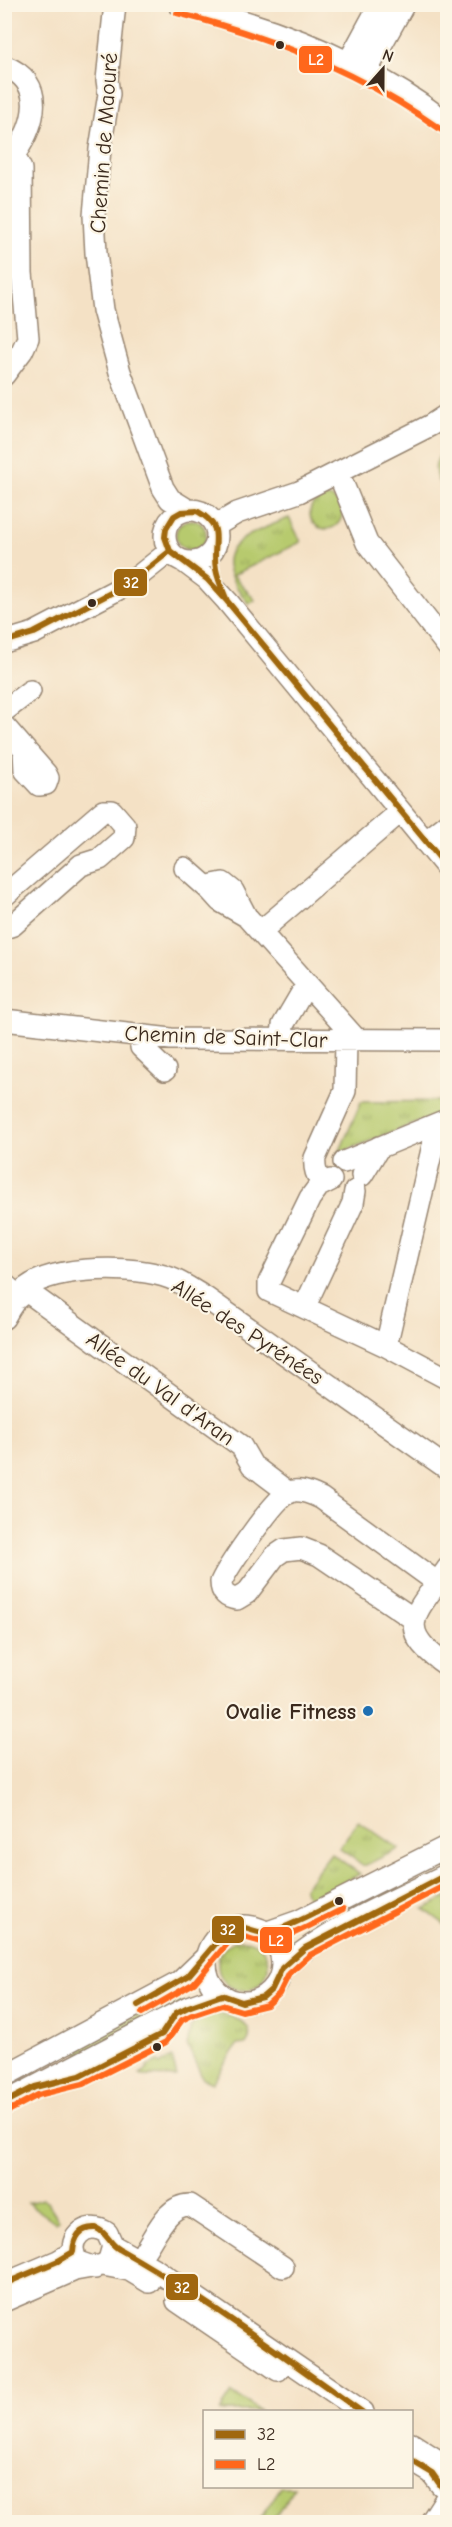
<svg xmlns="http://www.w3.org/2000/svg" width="452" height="2527" viewBox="0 0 452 2527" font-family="'Comic Neue',sans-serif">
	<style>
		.grass { fill: url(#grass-tufts); stroke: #797a46; stroke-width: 1.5 }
		.park { fill: url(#park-crowns); stroke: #797a46; stroke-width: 1.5 }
		.pitch { fill: #b7ca6e; stroke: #797a46; stroke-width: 1.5 }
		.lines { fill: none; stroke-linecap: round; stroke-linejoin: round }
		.minor-casing { stroke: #988672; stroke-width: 24 }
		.minor { stroke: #fff; stroke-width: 21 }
		.bus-1-casing { stroke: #fcf5e5; stroke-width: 10 }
		.bus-2-casing { stroke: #fcf5e5; stroke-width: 10 }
		.bus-1 { stroke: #a0670f; stroke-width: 6 }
		.bus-2 { stroke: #ff671b; stroke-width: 6 }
		.bus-dot { fill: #3b2a1e; stroke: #fcf5e5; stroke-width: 2 }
		.poi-dot { fill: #1f6fb2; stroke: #fcf5e5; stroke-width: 2 }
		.labels { text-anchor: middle; stroke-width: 4.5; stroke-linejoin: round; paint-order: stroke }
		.street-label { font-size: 22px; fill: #3b2a1e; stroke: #fcf5e5 }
		.poi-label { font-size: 22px; font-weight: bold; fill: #3b2a1e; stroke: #fcf5e5; text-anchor: end }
		.line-badge { stroke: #fcf5e5; stroke-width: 2 }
		.badge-label { font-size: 16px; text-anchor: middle; font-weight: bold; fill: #fff }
	</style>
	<defs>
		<pattern id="grass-tufts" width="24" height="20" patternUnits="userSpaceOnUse" patternTransform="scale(1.5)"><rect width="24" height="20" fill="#b7ca6e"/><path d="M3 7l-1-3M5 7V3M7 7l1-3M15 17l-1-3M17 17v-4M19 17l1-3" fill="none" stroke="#96a45a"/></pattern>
		<pattern id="park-crowns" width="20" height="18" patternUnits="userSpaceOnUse" patternTransform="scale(1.5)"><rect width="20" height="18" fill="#b7ca6e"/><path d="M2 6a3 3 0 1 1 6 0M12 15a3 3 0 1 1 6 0" fill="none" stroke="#96a45a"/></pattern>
	</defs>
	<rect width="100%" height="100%" fill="#fcf5e5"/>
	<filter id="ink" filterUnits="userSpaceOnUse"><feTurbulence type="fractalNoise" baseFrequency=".0167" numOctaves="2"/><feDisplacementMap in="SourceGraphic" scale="12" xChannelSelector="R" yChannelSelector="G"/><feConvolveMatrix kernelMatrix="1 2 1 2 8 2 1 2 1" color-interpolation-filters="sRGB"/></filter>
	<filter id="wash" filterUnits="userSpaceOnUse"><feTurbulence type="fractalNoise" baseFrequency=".008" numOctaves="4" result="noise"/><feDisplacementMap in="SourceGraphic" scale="24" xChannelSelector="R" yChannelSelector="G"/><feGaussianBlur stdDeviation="1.35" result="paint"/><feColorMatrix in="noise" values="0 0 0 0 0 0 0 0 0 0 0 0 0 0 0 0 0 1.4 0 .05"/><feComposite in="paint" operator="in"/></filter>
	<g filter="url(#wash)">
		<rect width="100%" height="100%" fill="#f4e1c5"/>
		<path class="grass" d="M310 513a16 16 0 1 1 32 0a16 16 0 1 1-32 0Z
			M 289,518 L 301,542 L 233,575 L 255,600 L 249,604 C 203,549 239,538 289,518 Z
			M176 535a15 15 0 1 1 30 0a15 15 0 1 1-30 0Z
			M 447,1101 L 447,1111 L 339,1153 L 361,1102 Z
			M 358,1821 L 399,1849 L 364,1866 L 339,1848 Z
			M 331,1853 L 360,1874 L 309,1900 L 304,1888 Z
			M 447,1897 L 447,1926 L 424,1909 Z
			M218 1965a25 25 0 1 1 50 0a25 25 0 1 1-50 0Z
			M 177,1993 L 181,2003 L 79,2055 L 74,2048 Z
			M 209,2013 C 224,2012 261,2023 246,2044 L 237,2045 L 212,2083 L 203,2079 L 187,2045 L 191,2027 L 203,2015 Z
			M 172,2057 L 177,2077 L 141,2076 L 140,2074 L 148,2069 L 147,2067 L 158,2062 L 160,2064 Z
			M 42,2199 L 48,2203 L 59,2220 L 55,2222 L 28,2203 Z"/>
		<path class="park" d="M 447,449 L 447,490 C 432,479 431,460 447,449 Z"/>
		<path class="pitch" d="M 232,2393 L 260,2411 L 220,2411 Z
			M 281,2487 L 295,2487 L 272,2522 L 258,2522 Z"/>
	</g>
	<g filter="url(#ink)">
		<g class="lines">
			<defs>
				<path id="minor" d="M 115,4 L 107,80 L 109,94 L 100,149 L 94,215 L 96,253 L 103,310 L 120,372 L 163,488 L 170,499 L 188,510
					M 179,4 C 274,26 371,64 448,124
					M 348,63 L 380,4
					M 4,66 C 48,82 35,125 14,155
					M 366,72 L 404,4
					M 4,148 L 14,155 L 21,169 L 22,273 L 28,338 L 22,351 L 4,375
					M 338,472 L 367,543 L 448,647
					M165 536a26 26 0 1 1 52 0a26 26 0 1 1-52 0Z
					M 215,526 L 237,513 L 299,492 L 431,425 L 448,414
					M 183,561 L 207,579 L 227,601 L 448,869
					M 4,642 L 34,633 L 130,583 L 170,551
					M 4,711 L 30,691
					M 4,726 L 46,774 L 48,778 L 46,784 L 39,785 L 25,770 L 24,749
					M 425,842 L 448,824
					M 185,868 L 211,891
					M 4,896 L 103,811 L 112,811 L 125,826 L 124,838 L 100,859 L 81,865 L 13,925 L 4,928
					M 246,916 L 220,901 L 211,891 L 213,885 L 223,883 L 233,891 L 246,916 L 307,984
					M 260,932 L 400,812
					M 4,1020 L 171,1039 L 448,1040
					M 141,1036 L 141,1047 L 165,1070
					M 282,1039 L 283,1025 L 307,984 L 356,1039
					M 344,1162 L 446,1120
					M 362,1175 L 379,1147
					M 331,1180 L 319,1186 L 310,1198 L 269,1282 L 269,1291 L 386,1346 L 448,1379
					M 324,1183 C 316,1178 314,1167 315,1158 L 345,1091 L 346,1039
					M 4,1284 L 19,1297
					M 25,1290 L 241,1446 L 252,1465 L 289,1493
					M 305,1306 L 353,1203 L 355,1191
					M 4,1318 C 10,1307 17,1296 26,1288 C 55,1265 137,1265 170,1278 C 183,1283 194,1291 206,1298 L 448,1469
					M 386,1346 L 438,1124
					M 448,1568 C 418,1612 390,1627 448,1666
					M 415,1620 L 319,1555 L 301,1548 L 284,1550 L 275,1556 L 247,1593 L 237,1599 C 227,1598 221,1593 221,1582 C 229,1565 274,1499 289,1492 C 300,1488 312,1494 321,1498 L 438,1583
					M206 1964a38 38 0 1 1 76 0a38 38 0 1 1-76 0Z
					M 265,1933 L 299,1921 L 448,1846
					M 282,1968 C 330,1927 391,1902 448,1874
					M 4,2076 L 180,1982 L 206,1957
					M 4,2103 L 188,2007 L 222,1995
					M 113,2246 L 156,2270 L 363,2412
					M 145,2250 C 156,2234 168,2204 190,2205 L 283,2267
					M 103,2265 L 129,2270 L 149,2282
					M 4,2284 L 58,2261 L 73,2252
					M 4,2301 L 75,2270 L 103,2265 L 109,2260 L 113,2246 L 107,2233 C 86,2218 63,2241 78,2262 L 95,2268
					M 177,2301 L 278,2370
					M 412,2444 L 448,2467
					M 412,2461 L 432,2473 L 441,2485
					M 431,2522 L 447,2497"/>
			</defs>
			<use href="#minor" class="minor-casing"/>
			<use href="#minor" class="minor"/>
			<defs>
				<path id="bus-1" d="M 197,511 C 227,528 211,541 216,569 C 218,580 223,591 227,601 L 207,579 L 170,551 L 165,537 L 166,529 L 174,516 L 181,512 Z
					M 227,601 L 448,868
					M 4,642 L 34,633 L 130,583 L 170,551
					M 138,2005 L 188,1976 L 228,1929 C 247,1924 249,1932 265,1933 C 279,1933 325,1908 339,1901
					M 4,2103 L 35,2087 L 80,2076 L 162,2034 L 176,2013 L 188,2007 L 222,1995 L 242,2002 L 263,1997 L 272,1989 L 282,1968 L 305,1948 L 448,1874
					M 4,2284 L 58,2261 L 73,2252 C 74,2237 80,2227 96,2228 C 108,2233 109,2244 119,2249 C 204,2297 282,2356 362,2412
					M 412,2461 L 432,2473 L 448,2496"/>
				<path id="bus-2" d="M 177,13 C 273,37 362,73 443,131
					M 142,2013 L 194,1983 L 232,1938 C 245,1934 252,1941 264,1942 C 281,1943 326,1917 343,1909
					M 8,2111 L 38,2095 L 83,2084 L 166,2042 L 182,2020 L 192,2015 L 222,2005 L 242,2011 L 267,2005 L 279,1994 L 289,1974 L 310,1955 L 448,1884"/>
			</defs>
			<use href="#bus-1" class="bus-1-casing"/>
			<use href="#bus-2" class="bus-2-casing"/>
			<use href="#bus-1" class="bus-1"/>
			<use href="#bus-2" class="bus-2"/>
		</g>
	</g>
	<g class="bus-dot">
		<circle cx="280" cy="45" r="5"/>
		<circle cx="92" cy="603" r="5"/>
		<circle cx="339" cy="1901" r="5"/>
		<circle cx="157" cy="2047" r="5"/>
	</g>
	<circle class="poi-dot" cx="368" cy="1711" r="6"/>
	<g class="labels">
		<g class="street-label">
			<text transform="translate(103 143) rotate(-86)" y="8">Chemin de Maouré</text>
			<text transform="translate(226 1036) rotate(2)" y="8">Chemin de Saint-Clar</text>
			<text transform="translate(248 1331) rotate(33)" y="8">Allée des Pyrénées</text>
			<text transform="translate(161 1388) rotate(36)" y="8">Allée du Val d'Aran</text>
		</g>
		<g class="poi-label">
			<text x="356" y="1719">Ovalie Fitness</text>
		</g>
	</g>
	<g class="line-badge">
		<rect x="298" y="45" width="35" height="29" rx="6" fill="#ff671b"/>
		<rect x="113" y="568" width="35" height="29" rx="6" fill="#a0670f"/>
		<rect x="211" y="1915" width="34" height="29" rx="6" fill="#a0670f"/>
		<rect x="259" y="1926" width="34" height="28" rx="6" fill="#ff671b"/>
		<rect x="165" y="2273" width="34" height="28" rx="6" fill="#a0670f"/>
	</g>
	<g class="badge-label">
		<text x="316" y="65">L2</text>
		<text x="131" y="588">32</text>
		<text x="228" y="1935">32</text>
		<text x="276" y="1946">L2</text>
		<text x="182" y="2293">32</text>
	</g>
	<rect width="452" height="2527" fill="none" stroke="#fcf5e5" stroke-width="24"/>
	<rect x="203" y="2410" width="210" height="78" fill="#fcf5e5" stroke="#afa495" stroke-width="1.5"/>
	<rect x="215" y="2430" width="30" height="9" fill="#a0670f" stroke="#afa495" stroke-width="1.5"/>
	<text x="257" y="2440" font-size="18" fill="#3b2a1e">32</text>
	<rect x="215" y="2460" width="30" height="9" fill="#ff671b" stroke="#afa495" stroke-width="1.5"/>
	<text x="257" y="2470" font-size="18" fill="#3b2a1e">L2</text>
	<g transform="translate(383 69) rotate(21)" stroke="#fcf5e5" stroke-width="4.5" paint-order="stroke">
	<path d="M0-4.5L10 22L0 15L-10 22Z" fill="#3b2a1e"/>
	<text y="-9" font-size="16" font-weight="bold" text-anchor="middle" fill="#3b2a1e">N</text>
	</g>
</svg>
